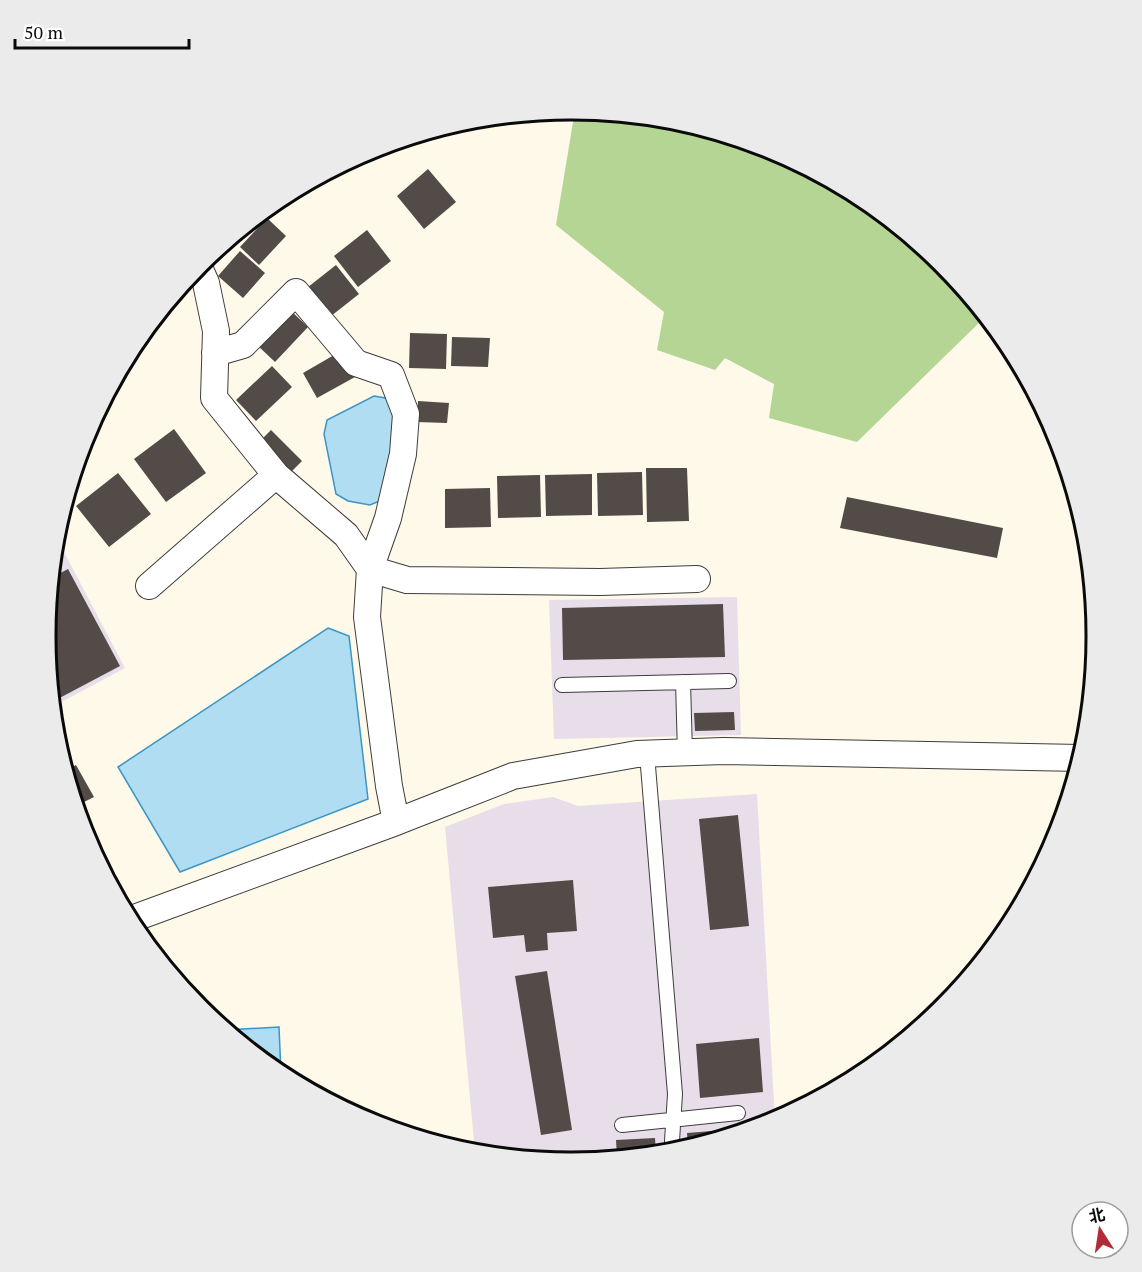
<svg xmlns="http://www.w3.org/2000/svg" width="1142" height="1272" viewBox="0 0 1142 1272" font-family="'PT Serif','Noto Sans SC',serif">
	<style>
		.industrial { fill: #e8dee9 }
		.forest { fill: #b5d595 }
		.water { fill: #b0ddf2; stroke: #3b95c5; stroke-width: 1.5 }
		.building { fill: #524b47 }
		.lines { fill: none; stroke-linecap: round; stroke-linejoin: round }
		.service-casing { stroke: #3d3d3d; stroke-width: 16 }
		.minor-casing { stroke: #3d3d3d; stroke-width: 28 }
		.service { stroke: #fff; stroke-width: 14 }
		.minor { stroke: #fff; stroke-width: 26 }
		.rim { fill: none; stroke: #0a0a0a; stroke-width: 3 }
	</style>
	<rect width="100%" height="100%" fill="#fef9e9"/>
	<path class="industrial" d="M 55,535 L 125,668 L 52,707 L 45,636 Z
		M 737,597 L 741,735 L 554,739 L 549,600 Z
		M 757,794 L 775,1121 L 754,1127 L 740,1128 L 740,1132 L 673,1152 L 571,1162 L 475,1152 L 445,827 L 504,804 L 553,797 L 578,806 Z"/>
	<path class="forest" d="M 575,110 L 674,120 L 710,131 L 747,153 L 755,145 L 773,150 L 864,199 L 943,264 L 986,316 L 857,442 L 769,418 L 774,384 L 725,358 L 715,370 L 657,350 L 664,312 L 556,225 Z"/>
	<path class="water" d="M 374,396 L 391,399 L 395,429 L 382,500 L 370,505 L 348,501 L 336,494 L 324,434 L 327,420 Z
		M 328,628 L 349,636 L 368,799 L 180,872 L 118,767 Z
		M 279,1027 L 281,1074 L 226,1030 Z"/>
	<path class="building" d="M 428,169 L 456,202 L 424,229 L 397,196 Z
		M 267,218 L 286,236 L 259,265 L 240,247 Z
		M 367,230 L 391,261 L 358,287 L 334,256 Z
		M 240,251 L 265,273 L 243,298 L 218,276 Z
		M 336,265 L 359,294 L 326,320 L 303,291 Z
		M 289,309 L 308,327 L 275,362 L 256,344 Z
		M 410,333 L 447,334 L 446,369 L 409,368 Z
		M 452,337 L 490,338 L 488,367 L 451,366 Z
		M 341,351 L 355,377 L 317,398 L 303,373 Z
		M 272,366 L 292,387 L 256,421 L 236,400 Z
		M 418,401 L 449,403 L 447,423 L 417,422 Z
		M 174,429 L 206,473 L 166,502 L 134,459 Z
		M 271,430 L 302,461 L 290,473 L 259,442 Z
		M 646,468 L 687,468 L 689,521 L 647,522 Z
		M 642,472 L 643,515 L 598,516 L 597,473 Z
		M 118,473 L 151,514 L 109,547 L 76,506 Z
		M 592,474 L 592,515 L 546,516 L 545,475 Z
		M 540,475 L 541,517 L 498,518 L 497,476 Z
		M 490,488 L 491,527 L 445,528 L 445,489 Z
		M 847,497 L 1003,528 L 997,558 L 840,528 Z
		M 68,569 L 120,666 L 52,702 L 45,636 L 51,578 Z
		M 723,604 L 725,657 L 563,660 L 562,608 Z
		M 734,712 L 735,730 L 695,731 L 694,713 Z
		M 76,765 L 94,797 L 76,806 L 65,771 Z
		M 738,815 L 749,926 L 710,930 L 699,819 Z
		M 573,880 L 577,931 L 547,933 L 548,950 L 526,952 L 524,935 L 493,938 L 488,887 Z
		M 547,971 L 572,1130 L 541,1135 L 515,976 Z
		M 759,1038 L 763,1092 L 700,1098 L 696,1044 Z
		M 724,1130 L 724,1136 L 688,1148 L 687,1133 Z
		M 655,1138 L 656,1154 L 617,1157 L 616,1140 Z"/>
	<g class="lines">
		<defs>
			<path id="service" d="M 683,682 L 685,753
				M 562,685 L 729,681
				M 647,754 L 675,1094 L 672,1141 L 673,1152
				M 622,1125 L 738,1113"/>
			<path id="minor" d="M 198,265 L 206,283 L 216,331 L 214,398 L 276,475 L 346,535 L 370,569 L 367,617 L 389,786 L 396,822
				M 215,353 L 243,345 L 296,292 L 356,363 L 391,375 L 406,414 L 403,454 L 388,518 L 370,569 L 407,580 L 600,582 L 697,579
				M 149,586 L 276,475
				M 129,920 L 396,822 L 513,776 L 637,754 L 723,751 L 1081,758"/>
		</defs>
		<use href="#service" class="service-casing"/>
		<use href="#minor" class="minor-casing"/>
		<use href="#service" class="service"/>
		<use href="#minor" class="minor"/>
	</g>
	<path d="M0 0H1142V1272H0ZM571 120H571A515 515 0 0 1 1086 635V637A515 515 0 0 1 571 1152H571A515 515 0 0 1 56 637V635A515 515 0 0 1 571 120Z" fill="#ebebeb" fill-rule="evenodd"/>
	<path class="rim" d="M571 120H571A515 515 0 0 1 1086 635V637A515 515 0 0 1 571 1152H571A515 515 0 0 1 56 637V635A515 515 0 0 1 571 120Z"/>
	<g transform="translate(1100 1230) rotate(348)"><circle r="28" fill="#ffffff" stroke="#9d9d9d" stroke-width="1.5"/>
	<path d="M0-4.5L10 22L0 15L-10 22Z" fill="#b22b38"/>
	<text y="-9" font-size="16" font-weight="bold" text-anchor="middle" fill="#0a0a0a">北</text>
	</g>
	<path d="M15 39v9h174v-9" fill="none" stroke="#0a0a0a" stroke-width="3"/>
	<text x="24" y="39" font-size="18" fill="#0a0a0a" stroke="#ffffff" stroke-width="4.5" paint-order="stroke">50 m</text>
</svg>
